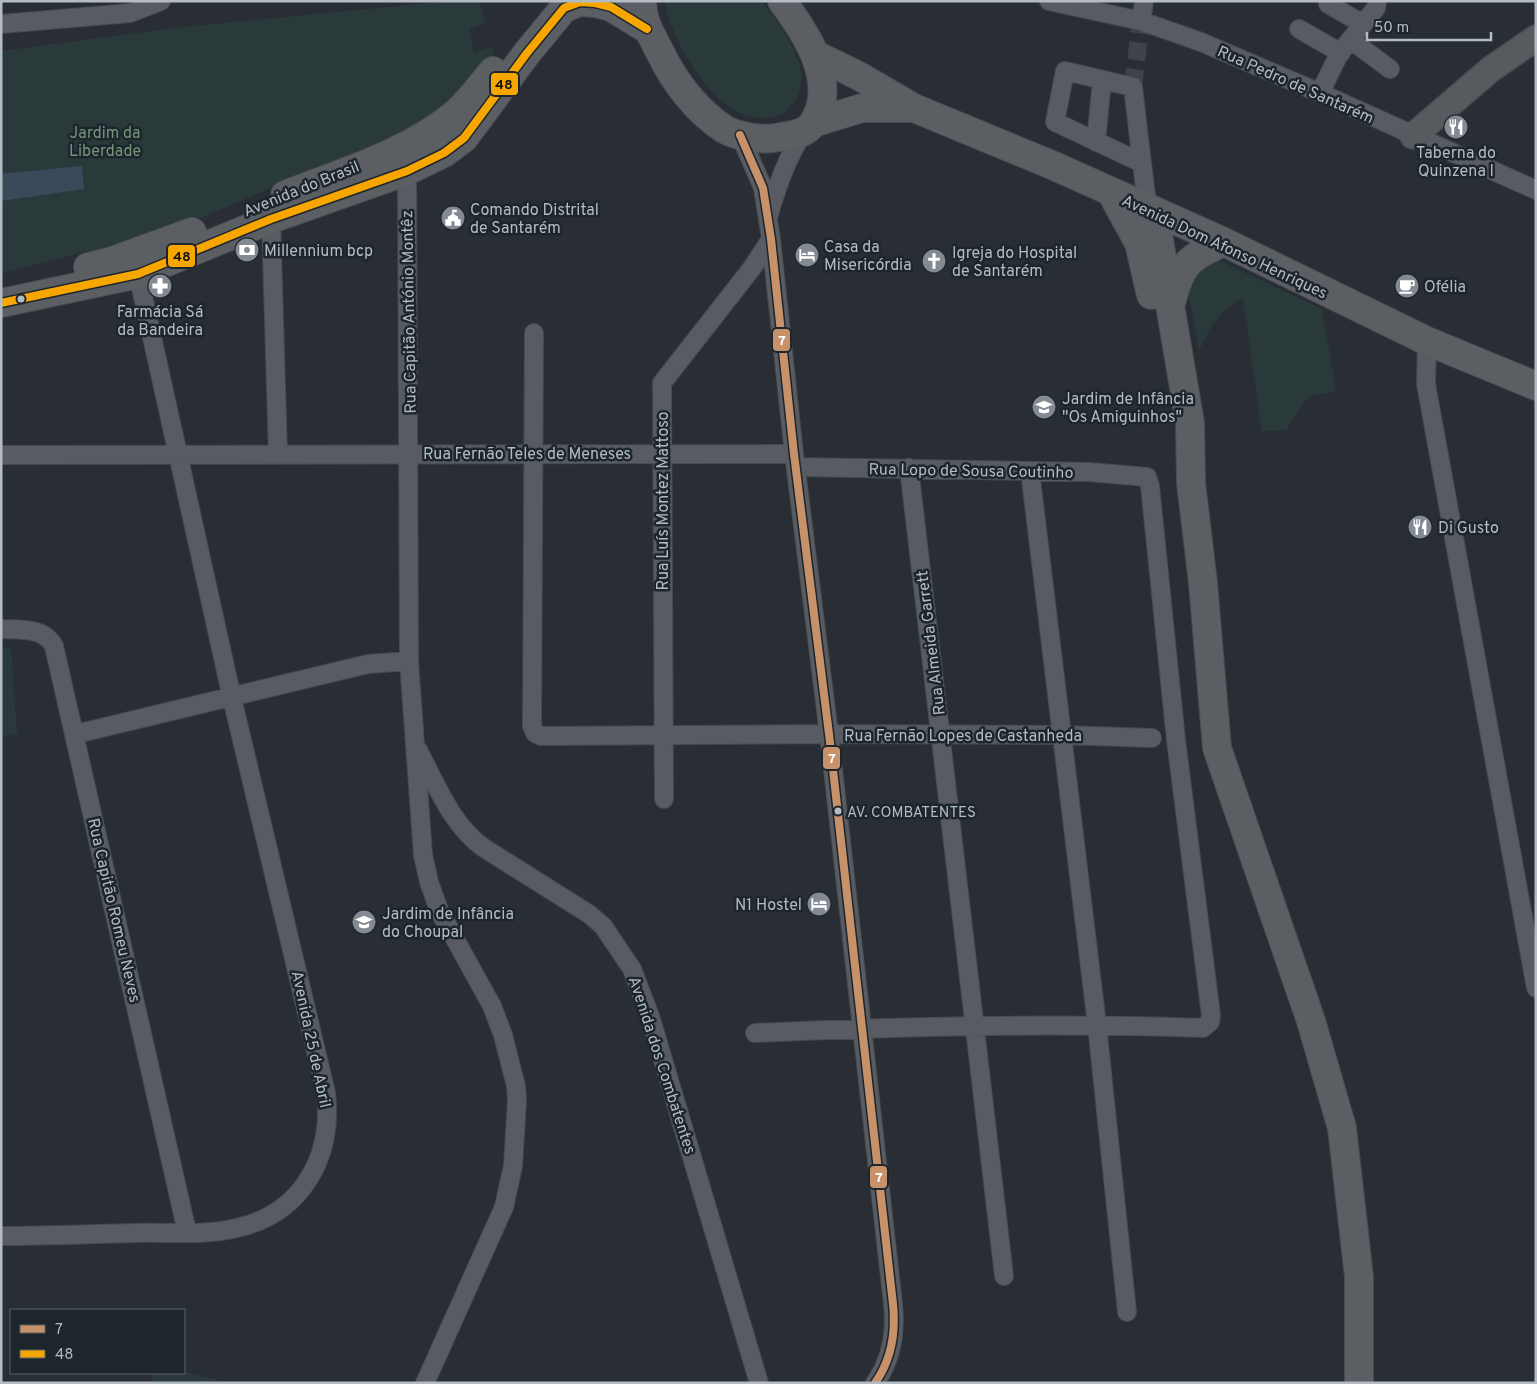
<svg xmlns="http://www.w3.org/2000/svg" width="1537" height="1384" viewBox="0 0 1537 1384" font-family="Overpass,sans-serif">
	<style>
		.green { fill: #2a3a3a }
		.water { fill: #3b4a5b }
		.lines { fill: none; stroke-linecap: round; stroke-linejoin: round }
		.street-tunnel { stroke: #3e434a; stroke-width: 18; stroke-dasharray: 18 9; stroke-linecap: butt }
		.street-casing { stroke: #464a4f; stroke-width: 20 }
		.secondary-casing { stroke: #464a4f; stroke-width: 28 }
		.primary-casing { stroke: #464b51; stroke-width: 30 }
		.street { stroke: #585c62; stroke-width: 18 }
		.secondary { stroke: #575b60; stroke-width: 25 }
		.primary { stroke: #5b5f63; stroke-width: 28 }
		.bus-1-casing { stroke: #1d252d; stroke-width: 11 }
		.bus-2-casing { stroke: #1d252d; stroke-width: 11 }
		.bus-1 { stroke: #c7916a; stroke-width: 8 }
		.bus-2 { stroke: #f7a600; stroke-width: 8 }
		.bus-dot { fill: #b3bbc4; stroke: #1d252d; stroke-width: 2 }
		.labels { text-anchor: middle; stroke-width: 5; stroke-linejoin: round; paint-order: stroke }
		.bus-label { font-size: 15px; fill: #b3bbc4; stroke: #1d252d; text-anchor: start }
		.street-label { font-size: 16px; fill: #b3bbc4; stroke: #1d252d }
		.park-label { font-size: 16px; fill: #74977a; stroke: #1d252d }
		.poi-label { font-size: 16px; fill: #b3bbc4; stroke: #1d252d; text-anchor: start }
		.line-badge { stroke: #1d252d; stroke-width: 2 }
		.badge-label { font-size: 14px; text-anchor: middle; font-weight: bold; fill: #fff }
		.pale-badge-label { font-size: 14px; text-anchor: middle; font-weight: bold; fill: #111 }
	</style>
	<rect width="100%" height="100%" fill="#292e34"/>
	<path class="green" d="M 451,1 L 479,1 L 485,23 L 469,29 L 474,52 L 491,47 L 494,55 L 471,84 L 435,118 L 172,230 L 1,273 L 1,51 L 183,27 Z
		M 665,1 L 762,1 C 784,31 823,79 786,111 C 776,120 759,119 746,115 C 708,102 670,39 665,1 Z
		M 1205,260 L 1218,260 L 1322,309 L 1336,391 L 1308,397 L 1286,430 L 1262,431 L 1243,298 C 1221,308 1207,330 1199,352 L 1188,288 Z
		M 1,648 L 11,648 L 17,735 L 1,736 Z
		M 184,1372 L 229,1383 L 151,1383 L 153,1373 Z"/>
	<path class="water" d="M 82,166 L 84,189 L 1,201 L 1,174 Z"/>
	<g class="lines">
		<path class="street-tunnel" d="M 1133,87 L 1141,21"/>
		<defs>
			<path id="street" d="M 1049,1 L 1141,21 L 1201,42 L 1320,93 L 1536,190
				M 1328,4 L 1363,24
				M 1141,21 L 1144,1
				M 1,24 L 130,13 L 161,1
				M 1299,29 L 1341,53
				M 1351,40 L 1390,69
				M 1320,93 L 1339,54 L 1376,8 L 1377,1
				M 740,135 L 763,188 L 771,239 L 794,454 L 829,734 L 893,1304 C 896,1333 892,1359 875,1383
				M 1096,142 L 1102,80
				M 1142,163 L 1055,122 L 1065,71 L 1133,87 C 1138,128 1142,168 1148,209
				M 407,171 L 409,661 L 423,855 L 429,882 L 439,910 L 492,1006 L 503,1035 L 516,1086 L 517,1101 L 513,1166 L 504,1207 L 425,1383
				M 769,214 C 778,184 787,157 804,132
				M 271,219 L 278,454
				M 534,333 L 532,726 L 535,733 L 541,736 L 829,734 L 1062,735 L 1152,738
				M 1427,341 L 1426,384 L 1536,988
				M 1,455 L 794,454
				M 909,468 L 1004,1276
				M 1030,471 L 1097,1025 L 1127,1312
				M 1,629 C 20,630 44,627 54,646 L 187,1232
				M 76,734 L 368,664 L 409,661
				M 418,750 C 436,784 452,826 484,848 L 589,914 L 603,926 L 632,969 L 650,1016 L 759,1383
				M 664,799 L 662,383 L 752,268 L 771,239
				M 755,1033 C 904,1026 1053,1023 1203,1028 L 1210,1022 L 1211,1015 L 1176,740 L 1150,486 L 1147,477 L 1089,472 L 796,467
				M 1,1236 C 46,1236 90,1234 135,1233 C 168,1232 205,1236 237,1228 C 303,1213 333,1156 326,1093 L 232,698 L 138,274"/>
			<path id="secondary" d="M 1413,136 L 1491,69 L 1536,38"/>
			<path id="primary" d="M 642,1 C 642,22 652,36 661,54 C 675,83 697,111 724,129 C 738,137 764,141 780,137 C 787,136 795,135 802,132 C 809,130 814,122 817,116 C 835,76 805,32 782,1
				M 816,55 L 859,76 L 914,108 L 1052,165 L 1224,242 L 1427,341 L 1536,386
				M 813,123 L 862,108 L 913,108
				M 1111,192 L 1139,243 L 1151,295
				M 285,195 C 343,172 406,154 455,114 C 469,102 481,85 493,71
				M 1154,211 L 1190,423 L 1191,483 L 1203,583 L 1217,748 L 1311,1021 L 1342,1128 L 1359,1277 L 1359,1383
				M 88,267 L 112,261 L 192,232
				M 1172,300 C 1181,263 1190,257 1224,242
				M 1,303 L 138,274 L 271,219 L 407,171 L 444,153 L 464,138 L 527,53 L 564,8 L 580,2 L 595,3 L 611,7 L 647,29"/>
		</defs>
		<use href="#street" class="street-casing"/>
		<use href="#secondary" class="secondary-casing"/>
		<use href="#primary" class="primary-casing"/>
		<use href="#street" class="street"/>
		<use href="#secondary" class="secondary"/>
		<use href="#primary" class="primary"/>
		<defs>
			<path id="bus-1" d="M 740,135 L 763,188 L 771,239 L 794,454 L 829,734 L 893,1304 C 896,1333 892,1359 875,1383"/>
			<path id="bus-2" d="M 1,303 L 138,274 L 271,219 L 407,171 L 444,153 L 464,138 L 527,53 L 564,8 L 580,2 L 595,3 L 611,7 L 647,29"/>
		</defs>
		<use href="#bus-1" class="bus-1-casing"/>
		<use href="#bus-2" class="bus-2-casing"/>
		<use href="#bus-1" class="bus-1"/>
		<use href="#bus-2" class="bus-2"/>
	</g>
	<defs>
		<symbol id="restaurant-disc" viewBox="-11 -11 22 22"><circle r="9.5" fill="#838a92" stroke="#1d252d"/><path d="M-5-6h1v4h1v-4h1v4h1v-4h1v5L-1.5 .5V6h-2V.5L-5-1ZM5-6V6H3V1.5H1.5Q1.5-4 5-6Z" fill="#fff"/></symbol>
		<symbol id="civic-disc" viewBox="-11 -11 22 22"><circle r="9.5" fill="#838a92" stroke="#1d252d"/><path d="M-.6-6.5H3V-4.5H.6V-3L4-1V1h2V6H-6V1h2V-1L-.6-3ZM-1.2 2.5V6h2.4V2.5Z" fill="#fff"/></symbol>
		<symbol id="bank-disc" viewBox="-11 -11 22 22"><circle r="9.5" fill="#838a92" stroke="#1d252d"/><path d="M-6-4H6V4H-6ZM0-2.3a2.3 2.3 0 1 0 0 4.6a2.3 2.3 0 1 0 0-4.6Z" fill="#fff"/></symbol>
		<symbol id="hotel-disc" viewBox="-11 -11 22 22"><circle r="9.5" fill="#838a92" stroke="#1d252d"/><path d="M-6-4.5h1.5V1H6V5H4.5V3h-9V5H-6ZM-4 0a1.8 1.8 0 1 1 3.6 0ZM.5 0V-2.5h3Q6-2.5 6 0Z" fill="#fff"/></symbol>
		<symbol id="church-disc" viewBox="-11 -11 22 22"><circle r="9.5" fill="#838a92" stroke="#1d252d"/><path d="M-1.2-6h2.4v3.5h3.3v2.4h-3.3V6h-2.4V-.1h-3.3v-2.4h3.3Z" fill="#fff"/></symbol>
		<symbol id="pharmacy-disc" viewBox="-11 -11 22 22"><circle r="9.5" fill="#838a92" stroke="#1d252d"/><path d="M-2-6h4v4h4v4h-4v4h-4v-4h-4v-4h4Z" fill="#fff"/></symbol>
		<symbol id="cafe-disc" viewBox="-11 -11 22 22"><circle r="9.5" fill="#838a92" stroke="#1d252d"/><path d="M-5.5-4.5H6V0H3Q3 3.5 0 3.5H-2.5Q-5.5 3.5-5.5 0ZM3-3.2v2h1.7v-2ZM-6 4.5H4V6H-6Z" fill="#fff"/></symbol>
		<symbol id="school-disc" viewBox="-11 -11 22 22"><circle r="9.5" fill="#838a92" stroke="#1d252d"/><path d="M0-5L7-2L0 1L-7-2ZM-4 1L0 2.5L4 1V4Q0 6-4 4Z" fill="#fff"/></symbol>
	</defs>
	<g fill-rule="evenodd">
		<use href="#restaurant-disc" x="1442" y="113" width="28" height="28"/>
		<use href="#civic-disc" x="439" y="204" width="28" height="28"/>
		<use href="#bank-disc" x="233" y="236" width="28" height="28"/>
		<use href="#hotel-disc" x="793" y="241" width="28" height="28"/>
		<use href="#church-disc" x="920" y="247" width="28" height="28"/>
		<use href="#pharmacy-disc" x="146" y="272" width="28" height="28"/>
		<use href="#cafe-disc" x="1393" y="272" width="28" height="28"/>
		<use href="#school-disc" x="1030" y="393" width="28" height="28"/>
		<use href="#restaurant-disc" x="1406" y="513" width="28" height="28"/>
		<use href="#hotel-disc" x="805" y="890" width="28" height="28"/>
		<use href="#school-disc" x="350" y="908" width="28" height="28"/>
	</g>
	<g class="bus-dot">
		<circle cx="21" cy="299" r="4.5"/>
		<circle cx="838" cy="811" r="4.5"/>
	</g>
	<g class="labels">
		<g class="bus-label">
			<text x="847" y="817">AV. COMBATENTES</text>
		</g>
		<g class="street-label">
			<text transform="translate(1296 84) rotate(24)" y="6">Rua Pedro de Santarém</text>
			<text transform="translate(301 188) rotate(-22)" y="6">Avenida do Brasil</text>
			<text transform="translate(1225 246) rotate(25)" y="6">Avenida Dom Afonso Henriques</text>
			<text transform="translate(408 312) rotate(-91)" y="6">Rua Capitão António Montêz</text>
			<text x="527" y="459">Rua Fernão Teles de Meneses</text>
			<text transform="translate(971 470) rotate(1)" y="6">Rua Lopo de Sousa Coutinho</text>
			<text transform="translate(662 501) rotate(-90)" y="6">Rua Luís Montez Mattoso</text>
			<text transform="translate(930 643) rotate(-97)" y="6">Rua Almeida Garrett</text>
			<text x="963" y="741">Rua Fernão Lopes de Castanheda</text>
			<text transform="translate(115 910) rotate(77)" y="6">Rua Capitão Romeu Neves</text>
			<text transform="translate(312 1039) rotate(78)" y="6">Avenida 25 de Abril</text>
			<text transform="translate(663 1065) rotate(72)" y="6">Avenida dos Combatentes</text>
		</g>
		<g class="park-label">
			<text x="105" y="138">Jardim da<tspan x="105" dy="18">Liberdade</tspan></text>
		</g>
		<g class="poi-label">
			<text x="1456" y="158" text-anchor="middle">Taberna do<tspan x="1456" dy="18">Quinzena I</tspan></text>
			<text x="470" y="215">Comando Distrital<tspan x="470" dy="18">de Santarém</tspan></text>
			<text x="824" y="252">Casa da<tspan x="824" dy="18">Misericórdia</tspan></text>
			<text x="264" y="256">Millennium bcp</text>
			<text x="952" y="258">Igreja do Hospital<tspan x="952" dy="18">de Santarém</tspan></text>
			<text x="1424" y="292">Ofélia</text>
			<text x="160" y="317" text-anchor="middle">Farmácia Sá<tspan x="160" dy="18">da Bandeira</tspan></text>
			<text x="1062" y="404">Jardim de Infância<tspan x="1062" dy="18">"Os Amiguinhos"</tspan></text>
			<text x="1438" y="533">Di Gusto</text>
			<text x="802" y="910" text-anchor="end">N1 Hostel</text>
			<text x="382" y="919">Jardim de Infância<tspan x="382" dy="18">do Choupal</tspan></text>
		</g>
	</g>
	<g class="line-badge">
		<rect x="490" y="72" width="29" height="24" rx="5" fill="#f7a600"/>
		<rect x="167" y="244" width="29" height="24" rx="5" fill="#f7a600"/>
		<rect x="772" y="328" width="19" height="24" rx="5" fill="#c7916a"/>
		<rect x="822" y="746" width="19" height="24" rx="5" fill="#c7916a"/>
		<rect x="869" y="1165" width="19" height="24" rx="5" fill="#c7916a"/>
	</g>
	<g class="badge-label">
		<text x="782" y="345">7</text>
		<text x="832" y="763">7</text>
		<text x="879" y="1182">7</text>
	</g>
	<g class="pale-badge-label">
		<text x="504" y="89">48</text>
		<text x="182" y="261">48</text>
	</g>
	<rect width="1537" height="1384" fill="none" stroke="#b3bbc4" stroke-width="5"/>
	<rect x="10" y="1309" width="175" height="65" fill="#1d252d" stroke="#596169"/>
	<rect x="20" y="1325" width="25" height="8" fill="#c7916a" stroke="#596169"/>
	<text x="55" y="1334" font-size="15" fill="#b3bbc4">7</text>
	<rect x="20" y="1350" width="25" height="8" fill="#f7a600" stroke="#596169"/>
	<text x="55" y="1359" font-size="15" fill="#b3bbc4">48</text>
	<path d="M1367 32v8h124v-8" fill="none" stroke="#b3bbc4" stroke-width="2.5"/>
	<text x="1374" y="32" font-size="15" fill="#b3bbc4" stroke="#1d252d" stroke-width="4" paint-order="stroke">50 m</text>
</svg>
